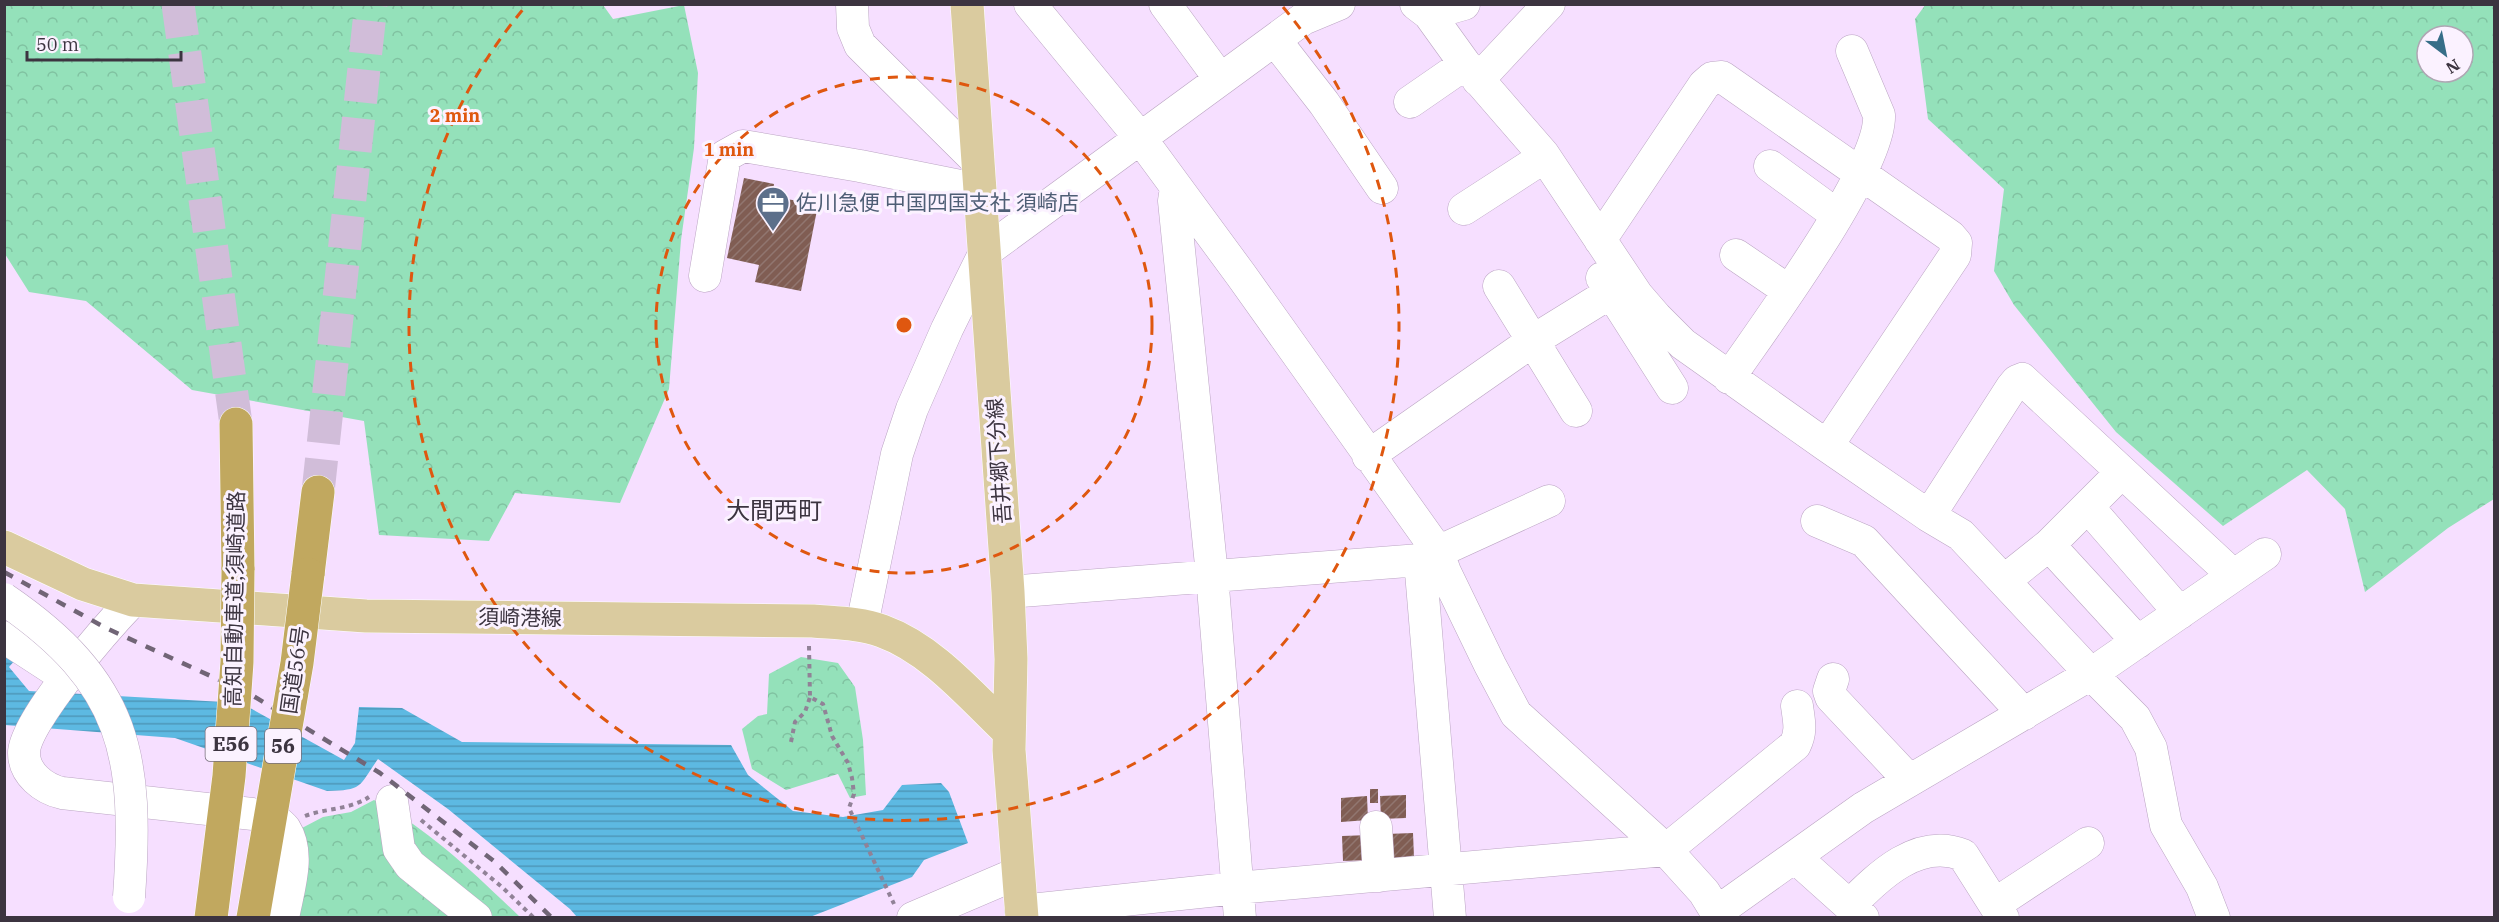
<svg xmlns="http://www.w3.org/2000/svg" width="2499" height="922" viewBox="0 0 2499 922" font-family="'IBM Plex Serif','Noto Sans JP',serif">
	<style>
		.forest { fill: url(#forest-crowns); fill-rule: evenodd }
		.water { fill: url(#water-rules) }
		.building { fill: url(#building-hatch) }
		.lines { fill: none; stroke-linecap: round; stroke-linejoin: round }
		.highway-tunnel { stroke: #d1bdd9; stroke-width: 33; stroke-dasharray: 33 16; stroke-linecap: butt }
		.minor-casing { stroke: #bba5c3; stroke-width: 33 }
		.major-casing { stroke: #fff; stroke-width: 34 }
		.highway-casing { stroke: #fff; stroke-width: 34 }
		.path { stroke: #918297; stroke-width: 4; stroke-dasharray: 4.5 4.5; stroke-linecap: butt }
		.minor { stroke: #fff; stroke-width: 32 }
		.major { stroke: #dacb9f; stroke-width: 33 }
		.highway { stroke: #c1a85f; stroke-width: 33 }
		.rail { stroke: #716576; stroke-width: 4.5; stroke-dasharray: 10 10; stroke-linecap: butt }
		.minor-bridge-casing { stroke: #bba5c3; stroke-width: 33; stroke-linecap: butt }
		.highway-bridge-casing { stroke: #fff; stroke-width: 34; stroke-linecap: butt }
		.minor-bridge { stroke: #fff; stroke-width: 32 }
		.highway-bridge { stroke: #c1a85f; stroke-width: 33 }
		.ring { fill: none; stroke: #df570f; stroke-width: 3; stroke-dasharray: 10 8 }
		.labels { text-anchor: middle; stroke-width: 6; stroke-linejoin: round; paint-order: stroke }
		.shield { fill: #fbf2ff; stroke: #756d79; stroke-width: 1.5 }
		.shield-label { font-size: 20px; font-weight: bold; fill: #3c3440 }
		.service-label { font-size: 21px; fill: #4e5e75; stroke: #fbf2ff; text-anchor: start }
		.street-label { font-size: 21px; fill: #3c3440; stroke: #fbf2ff }
		.quarter-label { font-size: 24px; fill: #3c3440; stroke: #fbf2ff }
		.centre { fill: #df570f; stroke: #fbf2ff; stroke-width: 3 }
		.ring-label { font-size: 18px; text-anchor: middle; font-weight: bold; fill: #df570f; stroke: #fbf2ff; stroke-width: 6; stroke-linejoin: round; paint-order: stroke }
	</style>
	<defs>
		<pattern id="forest-crowns" width="20" height="18" patternUnits="userSpaceOnUse" patternTransform="scale(1.5)"><rect width="20" height="18" fill="#94e1ba"/><path d="M2 6a3 3 0 1 1 6 0M12 15a3 3 0 1 1 6 0" fill="none" stroke="#80c2a1"/></pattern>
		<pattern id="water-rules" width="6" height="5" patternUnits="userSpaceOnUse" patternTransform="scale(1.5)"><rect width="6" height="5" fill="#5db9e2"/><path d="M0 2.5h6" fill="none" stroke="#4e97b9"/></pattern>
		<pattern id="building-hatch" width="6" height="6" patternUnits="userSpaceOnUse" patternTransform="scale(1.5)"><rect width="6" height="6" fill="#805d53"/><path d="M-1 1l2-2M0 6l6-6M5 7l2-2" fill="none" stroke="#917670"/></pattern>
	</defs>
	<rect width="100%" height="100%" fill="#f6dfff"/>
	<path class="forest" d="M 1926,4 L 2494,5 L 2494,499 L 2448,528 L 2365,592 L 2345,509 L 2307,470 L 2223,526 L 2116,432 L 2014,305 L 1994,271 L 2004,189 L 1928,119 L 1915,19 ZM 2427,36 L 2463,36 L 2463,72 L 2427,72 Z
		M 603,5 L 613,19 L 684,5 L 698,73 L 694,148 L 681,240 L 669,389 L 620,503 L 515,493 L 489,541 L 379,535 L 364,421 L 192,390 L 86,301 L 29,292 L 5,254 L 5,5 Z
		M 801,657 L 838,663 L 855,687 L 863,740 L 866,795 L 850,798 L 838,774 L 786,790 L 752,769 L 742,729 L 758,716 L 767,714 L 769,674 Z
		M 374,800 C 429,829 476,875 520,917 L 293,918 L 305,839 L 302,828 L 323,817 L 351,812 Z"/>
	<path class="water" d="M 4,652 L 16,659 L 9,667 L 29,691 L 241,703 L 344,760 L 355,743 L 359,707 L 402,708 L 462,742 L 731,745 L 748,775 L 793,811 L 843,817 L 883,810 L 902,785 L 941,783 L 949,792 L 968,843 L 924,860 L 912,877 L 810,917 L 577,917 L 570,909 L 448,809 L 378,759 C 358,787 364,790 327,791 L 175,738 L 5,725 Z"/>
	<path class="building" d="M 744,178 L 774,184 L 772,196 L 818,205 L 801,291 L 755,282 L 759,265 L 727,258 Z
		M 1370,789 L 1378,789 L 1378,803 L 1370,803 Z
		M 1406,795 L 1406,818 L 1381,819 L 1380,796 Z
		M 1367,796 L 1368,820 L 1341,822 L 1341,798 Z
		M 1413,833 L 1414,857 L 1387,859 L 1386,834 Z
		M 1370,835 L 1370,860 L 1343,861 L 1342,836 Z"/>
	<g class="lines">
		<path class="highway-tunnel" d="M 178,4 L 236,424
			M 318,492 L 371,4"/>
		<defs>
			<path id="minor" d="M 852,4 L 853,28 L 860,45 L 978,162
				M 1030,4 L 1141,139 L 1241,275 L 1437,550 L 1445,572 L 1490,665 L 1516,714 L 1666,850 L 1704,892 L 1720,918
				M 1165,4 L 1220,79
				M 1416,4 L 1429,14 L 1465,64 L 1543,154 L 1637,295 L 1656,317 L 1683,344 L 1827,446 L 1929,516 L 1961,535 L 2091,674 L 2135,718 L 2151,748 L 2166,825 L 2202,887 L 2214,918
				M 1429,14 L 1464,4
				M 1275,40 L 1324,103 L 1382,188
				M 1478,80 L 1549,4
				M 1410,102 L 1465,64
				M 1770,166 L 1837,215
				M 1176,188 L 1174,201 L 1212,575 L 1240,918
				M 1464,209 L 1535,163 L 1543,154
				M 1600,240 L 1704,85 L 1712,78 L 1722,77 L 1950,236 L 1956,243 L 1955,255 L 1827,446
				M 1736,255 L 1789,291
				M 705,276 L 725,156 L 743,146 L 860,166 L 980,190
				M 1602,278 L 1672,388
				M 1499,286 L 1576,411
				M 1729,378 C 1763,328 1882,168 1879,115 L 1852,51
				M 1368,456 L 1534,340 L 1610,293
				M 2088,507 L 2180,613
				M 1929,516 L 2012,387 L 2017,381 L 2022,379 L 2233,575
				M 1817,521 L 1864,541 L 2024,714
				M 2049,545 L 2138,642
				M 1420,560 L 1450,918
				M 2005,580 L 2049,545 L 2121,473
				M 1008,592 L 1420,560 L 1549,501
				M 133,600 C 109,625 24,721 24,753 C 24,774 44,789 62,793 L 270,816 C 275,820 281,824 285,829 C 301,854 288,890 283,918
				M 862,625 L 897,454 L 912,409 L 947,329 L 985,252 L 1303,19 L 1339,4
				M 4,637 L 67,678
				M 1833,679 L 1829,691 L 1831,697 L 1909,780
				M 392,801 L 399,849 L 410,865 L 476,918
				M 1376,827 L 1379,876
				M 1796,858 L 1863,918
				M 1995,904 L 2088,843
				M 1850,905 C 1879,876 1918,837 1963,855 L 2003,918
				M 1021,911 L 1237,888 L 1666,850 L 1795,745 C 1802,731 1799,721 1797,706
				M 1717,912 L 1863,808 L 2091,674 L 2265,554
				M 913,918 L 1018,873"/>
			<path id="major" d="M 967,4 L 1008,592 L 1011,659 L 1009,750 L 1022,918
				M 4,547 L 83,584 L 133,600 L 366,616 L 813,621 C 836,623 860,623 882,631 C 932,649 971,696 1009,732"/>
			<path id="highway" d="M 236,424 L 238,570
				M 308,574 L 318,492"/>
		</defs>
		<use href="#minor" class="minor-casing"/>
		<use href="#major" class="major-casing"/>
		<use href="#highway" class="highway-casing"/>
		<path class="path" d="M 809,646 L 810,697 L 823,704 L 832,736 L 848,763 L 852,778 L 854,794 L 849,808 L 894,904
			M 791,742 L 795,722 L 805,712 L 810,697
			M 305,816 C 326,808 349,810 369,797
			M 421,820 L 502,887 L 534,918"/>
		<use href="#minor" class="minor"/>
		<use href="#major" class="major"/>
		<use href="#highway" class="highway"/>
		<path class="rail" d="M 4,572 L 106,628 L 250,694 L 380,773 L 495,862 L 552,918"/>
		<defs>
			<path id="minor-bridge" d="M 4,599 C 127,683 139,756 129,897"/>
			<path id="highway-bridge" d="M 211,918 L 229,776 L 237,662 L 238,570
				M 253,918 L 297,663 L 308,574"/>
		</defs>
		<use href="#minor-bridge" class="minor-bridge-casing"/>
		<use href="#highway-bridge" class="highway-bridge-casing"/>
		<use href="#minor-bridge" class="minor-bridge"/>
		<use href="#highway-bridge" class="highway-bridge"/>
	</g>
	<g class="ring">
		<circle cx="904" cy="325" r="248"/>
		<path d="M1283 7A495 495 0 1 1 525 7"/>
	</g>
	<defs>
		<symbol id="office-pin" viewBox="-11 -11 22 30"><path d="M0 17L-7.5 6A9.5 9.5 0 1 1 7.5 6Z" fill="#5c6f8a" stroke="#fbf2ff"/><path d="M-6-3h4V-5.5h4V-3h4V5H-6ZM-1-4.5V-3h2v-1.5ZM-6 0V1H6V0Z" fill="#fff"/></symbol>
	</defs>
	<g fill-rule="evenodd">
		<use href="#office-pin" x="754" y="184" width="38" height="52"/>
	</g>
	<g class="labels">
		<g class="shield">
			<rect x="205.5" y="727" width="51" height="34" rx="4.5"/>
			<rect x="265" y="729" width="36" height="34" rx="4.5"/>
		</g>
		<g class="shield-label">
			<text x="231" y="751">E56</text>
			<text x="283" y="753">56</text>
		</g>
		<g class="service-label">
			<text x="796" y="210">佐川急便 中国四国支社 須崎店</text>
		</g>
		<g class="street-label">
			<text transform="translate(999 461) rotate(-94)" y="7">吾井郷下分線</text>
			<text transform="translate(235 599) rotate(-89)" y="7">高知自動車道;須崎道路</text>
			<text transform="translate(520 618) rotate(1)" y="7">須崎港線</text>
			<text transform="translate(295 670) rotate(-82)" y="7">国道56号</text>
		</g>
		<g class="quarter-label">
			<text x="774" y="519">大間西町</text>
		</g>
	</g>
	<circle cx="904" cy="325" r="9" class="centre"/>
	<g class="ring-label">
		<text x="455" y="122">2 min</text>
		<text x="729" y="156">1 min</text>
	</g>
	<rect width="2499" height="922" fill="none" stroke="#3c3440" stroke-width="12"/>
	<g transform="translate(2445 54) rotate(148)"><circle r="28" fill="#fbf2ff" stroke="#afa6b3" stroke-width="1.5"/>
	<path d="M0-4.5L10 22L0 15L-10 22Z" fill="#366e88"/>
	<text y="-9" font-size="16" font-weight="bold" text-anchor="middle" fill="#3c3440">N</text>
	</g>
	<path d="M27 51v9h154v-9" fill="none" stroke="#3c3440" stroke-width="3"/>
	<text x="36" y="51" font-size="18" fill="#3c3440" stroke="#fbf2ff" stroke-width="4.5" paint-order="stroke">50 m</text>
</svg>
